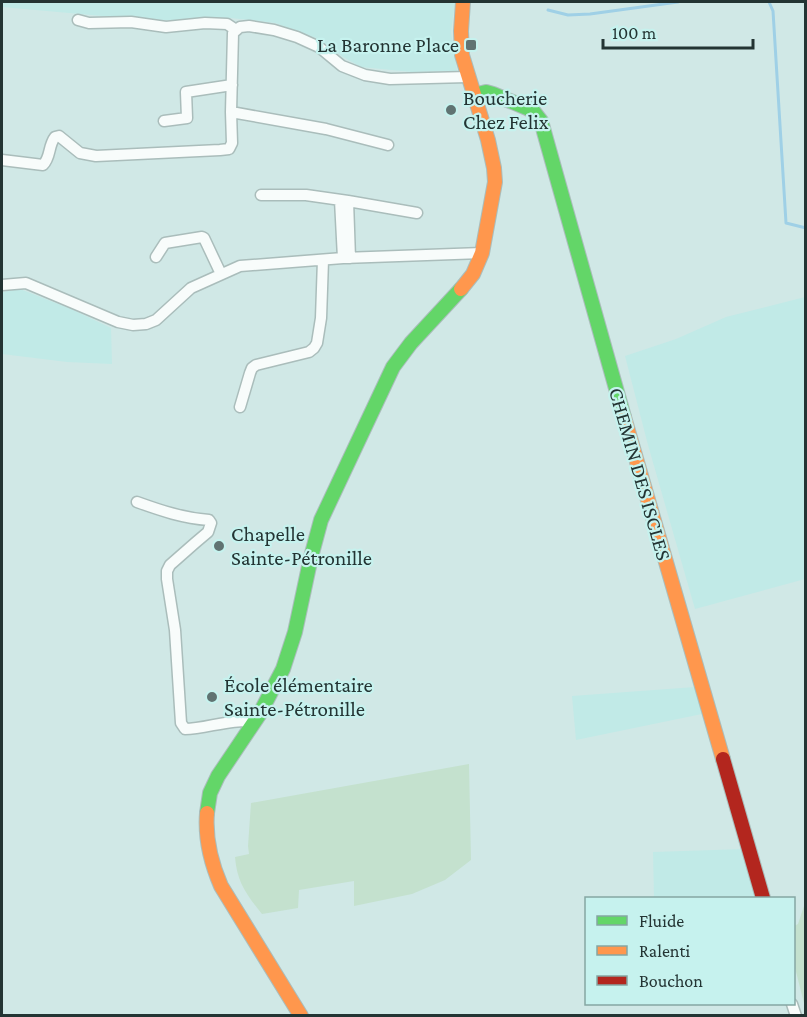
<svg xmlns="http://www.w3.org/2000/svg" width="807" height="1017" viewBox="0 0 807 1017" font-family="'Crimson Pro',serif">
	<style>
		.built { fill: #c1eae7 }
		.green { fill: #c4e1ce }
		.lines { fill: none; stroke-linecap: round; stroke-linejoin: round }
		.stream { stroke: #9fd0e6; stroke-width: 3 }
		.street-casing { stroke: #aabdbb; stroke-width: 13 }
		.fast-casing { stroke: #aabdbb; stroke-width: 16 }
		.slow-casing { stroke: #aabdbb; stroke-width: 16 }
		.jam-casing { stroke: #aabdbb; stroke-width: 16 }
		.street { stroke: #f8fcfb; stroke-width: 10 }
		.fast { stroke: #63d668; stroke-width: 14 }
		.slow { stroke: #ff974d; stroke-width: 14 }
		.jam { stroke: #b3261e; stroke-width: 14 }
		.poi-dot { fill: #607372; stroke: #c6f2ee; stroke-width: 2 }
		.labels { text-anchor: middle; stroke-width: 4.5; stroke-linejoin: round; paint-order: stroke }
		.poi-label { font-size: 21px; fill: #233433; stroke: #c6f2ee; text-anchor: start }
		.street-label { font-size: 21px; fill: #233433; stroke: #c6f2ee }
	</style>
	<rect width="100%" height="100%" fill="#d0e8e6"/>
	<path class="built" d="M 2,2 L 455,2 L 451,32 L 457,71 L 412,72 L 361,67 L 343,57 L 316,38 L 275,23 L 231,18 L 179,21 L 125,18 L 2,7 Z
		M 20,289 L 71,309 L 111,328 L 112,364 L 67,362 L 2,354 L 2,292 Z
		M 805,297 L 805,579 L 695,609 L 648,445 L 625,356 L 676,339 L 726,317 Z
		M 695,687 L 702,714 L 576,740 L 572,696 Z
		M 744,849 L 758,898 L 654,898 L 653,852 Z"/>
	<path class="green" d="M 469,764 L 471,860 L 445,880 L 412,894 L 354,906 L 354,881 L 299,890 L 298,908 L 262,914 C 246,894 237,882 235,857 L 249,854 L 248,846 L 251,803 Z
		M 805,903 L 806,903 L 805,1007 L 794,964 L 794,926 L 798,924 Z"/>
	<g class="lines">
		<path class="stream" d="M 769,2 L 773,11 L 786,223 L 806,228
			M 548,10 L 568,15 L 590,14 L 678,2"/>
		<defs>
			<path id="street" d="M 78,20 L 89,23 L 131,22 L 166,27 L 205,23 L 227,24 L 236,30
				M 231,112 L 326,129 L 388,145
				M 164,121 L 187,118 L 186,92 L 232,85
				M 2,160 L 43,165 C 51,157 48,146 55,137 L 59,136 L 80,153 L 96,156 L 220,150 L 229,149 L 232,143 L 231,112 L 233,33 L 240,27 L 249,26 L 274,30 L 297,37 L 319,47 L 342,66 L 365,75 L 390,79 L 468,77
				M 261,195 L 306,195 L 348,201 L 417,213
				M 340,200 L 343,258
				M 348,201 L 350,258
				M 156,257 L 165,243 L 202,237 L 204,238 L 221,274
				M 2,285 L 26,283 L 118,322 L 133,325 L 146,324 L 156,320 L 191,288 L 240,266 L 343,258 L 482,253
				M 240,407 L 250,373 L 252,368 L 256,365 L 309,352 L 314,348 L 317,343 L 321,318 L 323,260
				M 137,502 C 162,511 183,518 209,520 L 211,523 L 208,532 L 195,543 L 170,565 L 167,571 L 167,579 L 175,630 L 181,723 L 185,729 C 207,729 234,717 254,723
				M 792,1004 L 796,1016"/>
			<path id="fast" d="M 474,95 L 486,92 L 493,94 L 527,108 L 534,112 L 541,121 L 624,417
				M 207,813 L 210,793 L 218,776 L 259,715 L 283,669 L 295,632 L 311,557 L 321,520 L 393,367 L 411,343 L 461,289"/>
			<path id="slow" d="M 461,289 L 473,274 L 482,253 L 495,182 L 494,168 L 488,140 L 462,55 L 461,31 L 463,2
				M 624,417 L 723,759
				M 207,813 C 205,838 211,863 221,886 L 301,1016"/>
			<path id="jam" d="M 723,759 L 763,898"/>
		</defs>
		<use href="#street" class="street-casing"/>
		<use href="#fast" class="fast-casing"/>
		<use href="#slow" class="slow-casing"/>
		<use href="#jam" class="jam-casing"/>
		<use href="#street" class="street"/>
		<use href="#fast" class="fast"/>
		<use href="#slow" class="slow"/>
		<use href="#jam" class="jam"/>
	</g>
	<g class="poi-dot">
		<rect x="465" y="39" width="12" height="12" rx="3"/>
		<circle cx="451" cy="110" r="6"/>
		<circle cx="219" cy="546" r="6"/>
		<circle cx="212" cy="697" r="6"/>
	</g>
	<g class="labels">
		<g class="poi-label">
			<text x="459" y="52" text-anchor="end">La Baronne Place</text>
			<text x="463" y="105">Boucherie<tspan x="463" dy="24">Chez Felix</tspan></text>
			<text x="231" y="541">Chapelle<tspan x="231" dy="24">Sainte-Pétronille</tspan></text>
			<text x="224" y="692">École élémentaire<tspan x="224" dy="24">Sainte-Pétronille</tspan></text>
		</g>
		<g class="street-label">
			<text transform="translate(640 474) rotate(74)" y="7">CHEMIN DES ISCLES</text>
		</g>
	</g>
	<rect width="807" height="1017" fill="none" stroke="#233433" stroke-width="6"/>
	<rect x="585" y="897" width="210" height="108" fill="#c6f2ee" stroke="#85a6a3" stroke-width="1.5"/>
	<rect x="597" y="916" width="30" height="9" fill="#63d668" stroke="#85a6a3" stroke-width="1.5"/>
	<text x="639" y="927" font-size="18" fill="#233433">Fluide</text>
	<rect x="597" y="946" width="30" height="9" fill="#ff974d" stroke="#85a6a3" stroke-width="1.5"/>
	<text x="639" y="957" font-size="18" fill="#233433">Ralenti</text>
	<rect x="597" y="976" width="30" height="9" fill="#b3261e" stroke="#85a6a3" stroke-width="1.5"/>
	<text x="639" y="987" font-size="18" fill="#233433">Bouchon</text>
	<path d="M603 39v9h150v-9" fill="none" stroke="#233433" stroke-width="3"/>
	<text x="612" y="39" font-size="18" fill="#233433" stroke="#c6f2ee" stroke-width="4.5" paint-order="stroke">100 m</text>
</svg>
